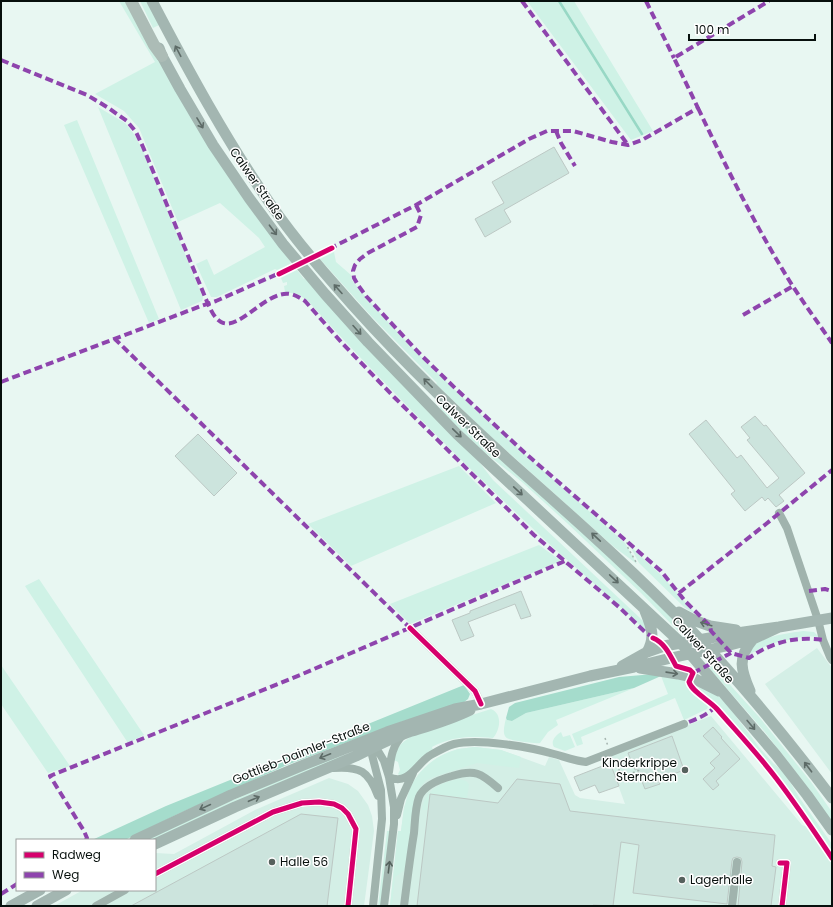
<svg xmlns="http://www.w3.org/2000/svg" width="833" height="907" viewBox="0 0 833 907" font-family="Poppins,sans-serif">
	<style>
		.built { fill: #d4efe6 }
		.green { fill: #cff2e6 }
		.forest { fill: #a5dccc }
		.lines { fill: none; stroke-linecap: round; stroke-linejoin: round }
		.stream { stroke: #98d8c5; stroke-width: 2.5 }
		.building { fill: #cce4dd; stroke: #bcc8c4 }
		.path { stroke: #a6b5b0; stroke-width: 1.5; stroke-dasharray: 2 3; stroke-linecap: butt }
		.minor { stroke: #a0b3ad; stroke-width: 8 }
		.major { stroke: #a3b6b1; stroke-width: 11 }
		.highway { stroke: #acbcb6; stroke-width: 12 }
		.quiet { stroke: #8e44ad; stroke-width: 4; stroke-dasharray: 8 4; stroke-linecap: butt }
		.cycleway-casing { stroke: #fff; stroke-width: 8 }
		.cycleway { stroke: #d6006c; stroke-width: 5 }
		.oneway { stroke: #5d6b67 }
		.oneway2 { stroke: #54625d }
		.poi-dot { fill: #56615d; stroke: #fff; stroke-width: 1.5 }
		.labels { text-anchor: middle; stroke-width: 3; stroke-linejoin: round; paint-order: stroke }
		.street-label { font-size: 12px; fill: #07100d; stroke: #fff }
		.poi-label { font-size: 12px; fill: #07100d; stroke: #fff; text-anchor: start }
	</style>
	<rect width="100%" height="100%" fill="#e8f7f2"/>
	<path class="built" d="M 817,648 L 832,668 L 832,774 L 765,684 Z
		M 711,716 L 802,825 L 807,827 L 832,864 L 832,906 L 390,906 L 398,831 L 401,831 L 404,807 L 421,772 L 437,758 L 458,749 L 475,747 L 501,750 L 545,766 L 549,757 L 559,760 L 575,795 L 580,798 L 625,804 L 608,757 Z
		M 329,778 L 348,784 L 358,791 L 368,805 L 372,816 L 374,831 L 364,906 L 54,906 L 83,890 L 155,890 L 155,853 L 174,854 L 255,810 Z"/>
	<path class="green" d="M 119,1 L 129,1 L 210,149 L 252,211 L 292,263 L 277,270 L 275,269 L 217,297 L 211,297 L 196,264 L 207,259 L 214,275 L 265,247 L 259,238 L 220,203 L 178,222 L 139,128 L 124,111 L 95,94 L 155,62 Z
		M 140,1 L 147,1 L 159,25 L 153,28 Z
		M 527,1 L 574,1 L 653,131 L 631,140 Z
		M 98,107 L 125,123 L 134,134 L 144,153 L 203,298 L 202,301 L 181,310 Z
		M 77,120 L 159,319 L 149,323 L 64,125 Z
		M 334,252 L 336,262 L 351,275 L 352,280 L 358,288 C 438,382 533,461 625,543 L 637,564 L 614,547 L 488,434 L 436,384 L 437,383 L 372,317 L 320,259 Z
		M 297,270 L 304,279 L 305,278 L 480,463 L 493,480 L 639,617 L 645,623 L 649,634 C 616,602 580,572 546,541 C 463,463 383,384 307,300 L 297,294 L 285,292 L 284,286 L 287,285 L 287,282 L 283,283 L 281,278 Z
		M 443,404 L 597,544 L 680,626 L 681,631 L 678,631 L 642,594 L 567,523 L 522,482 L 478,447 L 439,409 Z
		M 459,466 L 496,503 L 351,566 L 308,524 Z
		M 539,545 L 561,561 L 410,624 L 390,604 Z
		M 630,546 L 660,574 L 697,615 L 685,608 L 639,563 Z
		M 39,579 L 144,735 L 128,743 L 25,586 Z
		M 803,631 L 814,632 L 819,637 L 806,636 L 770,644 L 748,655 C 750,652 751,647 754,645 C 765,636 789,633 803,631 Z
		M 1,665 L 70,766 L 48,773 L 1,704 Z
		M 713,666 L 760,718 L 811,782 L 832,812 L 832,823 L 793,768 L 764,731 L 709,668 Z
		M 661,676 L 687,679 L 691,692 C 698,695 706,698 708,706 L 707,709 L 684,720 L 675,698 L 581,737 L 583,744 L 577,746 L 572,734 L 668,694 Z
		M 691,683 L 715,693 L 726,703 L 759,747 L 773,763 L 784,772 L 799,797 L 832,844 L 832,854 L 778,776 L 715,702 L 695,688 Z
		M 634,688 L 556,720 L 558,725 L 548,732 L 540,743 C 535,744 530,742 524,742 C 504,739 501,739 506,718 L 507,720 L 512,721 L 526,713 Z
		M 491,709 C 503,714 500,730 493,738 C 470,736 453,736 432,747 L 433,750 L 407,774 L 400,776 L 398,774 L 400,770 L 398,762 L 394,760 C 397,744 405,740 419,732 Z
		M 561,732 L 563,737 L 570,735 L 575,747 L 565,751 L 554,747 C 550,741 556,735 561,732 Z
		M 475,747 L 501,750 L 521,757 L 519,768 L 477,763 L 433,777 L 425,781 L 419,789 L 414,798 L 406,869 L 395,877 L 392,906 L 390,906 L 398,831 L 401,831 C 403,818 404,804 409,791 C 416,771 438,753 459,749 C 464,748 469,748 475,747 Z
		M 356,751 L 155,840 L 147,840 L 210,810 L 317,764 Z
		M 459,779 L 466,781 L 469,784 L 467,799 L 430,795 L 428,810 L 422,810 C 424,791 441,782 459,779 Z
		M 387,831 L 390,831 L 381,906 L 378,906 Z"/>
	<path class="forest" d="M 654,674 L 661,676 L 634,688 L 526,713 L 512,721 L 507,720 L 506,718 L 509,707 L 515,703 L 619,677 Z
		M 464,685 L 470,694 L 468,699 L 463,703 L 401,722 L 287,765 L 178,814 L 125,840 L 92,840 L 166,806 Z"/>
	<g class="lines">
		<path class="stream" d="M 559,1 L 642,134"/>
	</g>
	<path class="building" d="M 554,147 L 569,173 L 504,210 L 511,222 L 485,237 L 475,219 L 504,203 L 492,182 Z
		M 755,416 L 764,426 L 766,425 L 805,473 L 779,495 L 784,501 L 776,507 L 768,498 L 765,501 L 762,497 L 745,511 L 731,494 L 735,491 L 689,434 L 706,420 L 737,458 L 741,455 L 767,488 L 779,478 L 747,440 L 750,438 L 741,427 Z
		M 198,434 L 237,473 L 214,496 L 175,456 Z
		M 521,591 L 531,616 L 521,619 L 515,604 L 468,622 L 474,636 L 461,641 L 452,620 L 470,613 L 470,611 Z
		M 713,727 L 722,737 L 721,738 L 740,759 L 716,781 L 719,785 L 713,790 L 703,779 L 715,768 L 710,763 L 720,754 L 703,736 Z
		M 672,736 L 684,770 L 658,780 L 660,784 L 645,789 L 637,769 L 635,770 L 628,753 Z
		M 610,763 L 619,786 L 599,793 L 595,785 L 580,791 L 574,777 Z
		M 517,779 L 560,784 L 570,811 L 775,835 L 772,866 L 776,867 L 771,906 L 738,906 L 742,862 L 741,858 L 737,857 L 733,858 L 732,861 L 727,904 L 633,893 L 639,845 L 621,842 L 613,906 L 593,905 L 593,906 L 417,906 L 430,794 L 498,803 Z
		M 301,814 L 338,818 L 327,906 L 131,906 Z"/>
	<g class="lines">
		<path class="path" d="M 627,542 L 628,548 L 636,562
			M 605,738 L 608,746
			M 615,760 L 622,777 L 642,769"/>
		<path class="minor" d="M 779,513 L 787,528 L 818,620 L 823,640 L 830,657 L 832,660
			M 410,628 L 475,691 L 481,704
			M 372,745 L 375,746 L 384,761 L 389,777 L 394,807 L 394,824 L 384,906
			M 333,768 C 360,766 369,771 378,796
			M 389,772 C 391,757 392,746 403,735
			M 389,777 C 408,786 416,765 429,756 C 436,752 446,746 454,744 C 479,738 529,747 554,754 C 565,757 575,761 586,762 L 684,724
			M 397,815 L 401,799 L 413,773
			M 780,863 L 787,863 L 782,906
			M 155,874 L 273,812 L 302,803 L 319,802 L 334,804 L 342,808 L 348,814 L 356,829 L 348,906
			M 96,906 L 125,890
			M 373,906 L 382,819 L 381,790 L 372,755 L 375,745
			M 404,906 C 407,882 410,857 414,833 C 415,822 415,808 419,797 C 424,785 441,779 452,776 C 475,769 481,773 498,788
			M 732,906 L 737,862"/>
		<path class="major" d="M 152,1 C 188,70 225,138 269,202 C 289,231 312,259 335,285 C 390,349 452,409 514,465 C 567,512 620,559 670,609 C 729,667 782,732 832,798
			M 159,48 L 162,56 L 180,89 L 213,145 L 249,198 L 283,244 L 325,294 L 368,342 L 457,434 L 680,642 L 776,755 L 807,795 L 832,830
			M 645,611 C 651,626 656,637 647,652
			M 679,612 L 696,621 L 710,626 L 736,630
			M 622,666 L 647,652 L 664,646 L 744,632 L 779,627 L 832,618
			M 640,668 L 678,674 L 691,677 L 719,691
			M 750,691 C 741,670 737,658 753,639
			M 135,840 L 231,795 L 306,764 L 387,732 L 455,709 L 481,704 L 590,676 L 634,667 L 671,658 L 726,646 L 753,639 L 779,627
			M 155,844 L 235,807 L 356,756 C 372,748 389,739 406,733 C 428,726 450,720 470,710
			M 11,906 L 40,890
			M 37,906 L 66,890"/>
		<path class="highway" d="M 131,1 L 154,45 L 162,56"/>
		<path class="quiet" d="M 522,1 L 628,145
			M 646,1 L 674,58
			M 1,60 L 87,95 L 107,107 L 127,121 L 136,132 L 143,147 L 208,304 C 211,310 214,318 221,322 C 239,332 266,290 290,294 C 296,295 300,298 305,301 L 342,343 L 394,397 L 534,535 L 619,607 L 646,633 L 656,639
			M 698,108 C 727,169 757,229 792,285 C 805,305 819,324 832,343
			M 556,131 L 561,143 L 575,166
			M 416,205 L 421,215 L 417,227 L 368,253 L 360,259 L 355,265 L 353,271 L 354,278 L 358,285 L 366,296 L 421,355 L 455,388 L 525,453 L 661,571 L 685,601 L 710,626 L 711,631 L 731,653 L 749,658 C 772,642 796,636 823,640
			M 329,249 L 416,205 L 529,139 L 547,131 L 573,131 L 612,142 L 628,145 L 642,140 L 698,108 L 674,58 L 769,1
			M 743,315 L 793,286
			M 114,338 L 410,628
			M 1,382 L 201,306 L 216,301 L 282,272
			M 809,591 L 825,589 L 832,591
			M 679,593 L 766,524 L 832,470
			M 693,673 L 731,653
			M 689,722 C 699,718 708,714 715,707
			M 86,840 L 87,838 L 84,831 L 50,776 L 300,675 L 565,561
			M 1,894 L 17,884"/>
		<defs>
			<path id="cycleway" d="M 279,274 L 332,248
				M 410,628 L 475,691 L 481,704
				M 653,638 C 665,643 670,655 676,666 L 690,670 L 693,673 L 689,682 C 692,692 709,700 717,709 C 737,732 758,754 776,778 C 796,804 814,831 832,858
				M 780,863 L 787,863 L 782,906
				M 155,874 L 273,812 L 302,803 L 319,802 L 334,804 L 342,808 L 348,814 L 356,829 L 348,906"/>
		</defs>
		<use href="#cycleway" class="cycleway-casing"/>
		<use href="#cycleway" class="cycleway"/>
	</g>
	<defs><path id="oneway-shaft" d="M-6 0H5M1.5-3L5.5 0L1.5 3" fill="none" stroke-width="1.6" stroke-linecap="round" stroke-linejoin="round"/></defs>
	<g class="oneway">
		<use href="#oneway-shaft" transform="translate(178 51) rotate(-118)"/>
		<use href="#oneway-shaft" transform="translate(200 123) rotate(59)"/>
		<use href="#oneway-shaft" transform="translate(273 230) rotate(53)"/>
		<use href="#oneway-shaft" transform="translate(338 289) rotate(-132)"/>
		<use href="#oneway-shaft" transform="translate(357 330) rotate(48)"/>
		<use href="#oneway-shaft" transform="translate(428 383) rotate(-135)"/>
		<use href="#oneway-shaft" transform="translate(457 433) rotate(44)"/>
		<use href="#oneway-shaft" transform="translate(518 491) rotate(43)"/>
		<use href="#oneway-shaft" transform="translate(596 537) rotate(-137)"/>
		<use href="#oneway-shaft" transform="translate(614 579) rotate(43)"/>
		<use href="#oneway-shaft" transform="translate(706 624) rotate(-163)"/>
		<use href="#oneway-shaft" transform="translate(672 673) rotate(8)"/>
		<use href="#oneway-shaft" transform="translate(751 725) rotate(50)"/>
		<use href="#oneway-shaft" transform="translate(325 756) rotate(158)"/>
		<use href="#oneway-shaft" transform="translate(808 767) rotate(-127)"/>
		<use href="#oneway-shaft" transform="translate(254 799) rotate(-23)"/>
		<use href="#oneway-shaft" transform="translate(205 807) rotate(155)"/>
	</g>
	<use class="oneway2" href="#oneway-shaft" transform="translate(389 867) rotate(-83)"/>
	<g class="poi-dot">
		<circle cx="685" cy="770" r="4"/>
		<circle cx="272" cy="862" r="4"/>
		<circle cx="682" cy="880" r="4"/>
	</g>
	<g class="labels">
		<g class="street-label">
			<text transform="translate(257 184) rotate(55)" y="4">Calwer Straße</text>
			<text transform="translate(468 426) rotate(44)" y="4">Calwer Straße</text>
			<text transform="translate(703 650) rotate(48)" y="4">Calwer Straße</text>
			<text transform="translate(301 753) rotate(-22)" y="4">Gottlieb-Daimler-Straße</text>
		</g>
		<g class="poi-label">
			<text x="677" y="767" text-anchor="end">Kinderkrippe<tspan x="677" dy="14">Sternchen</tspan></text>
			<text x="280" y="866">Halle 56</text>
			<text x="690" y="884">Lagerhalle</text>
		</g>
	</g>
	<rect width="833" height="907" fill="none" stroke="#07100d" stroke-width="4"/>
	<rect x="16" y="839" width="140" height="52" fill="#ffffff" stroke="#9c9f9e"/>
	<rect x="24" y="852" width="20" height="6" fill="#d6006c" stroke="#9c9f9e"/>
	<text x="52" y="859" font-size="12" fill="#07100d">Radweg</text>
	<rect x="24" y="872" width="20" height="6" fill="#8e44ad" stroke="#9c9f9e"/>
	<text x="52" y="879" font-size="12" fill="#07100d">Weg</text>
	<path d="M689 34v6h126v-6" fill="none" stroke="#07100d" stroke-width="2"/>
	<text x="695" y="34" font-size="12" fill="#07100d" stroke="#ffffff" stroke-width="3" paint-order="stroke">100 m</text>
</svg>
